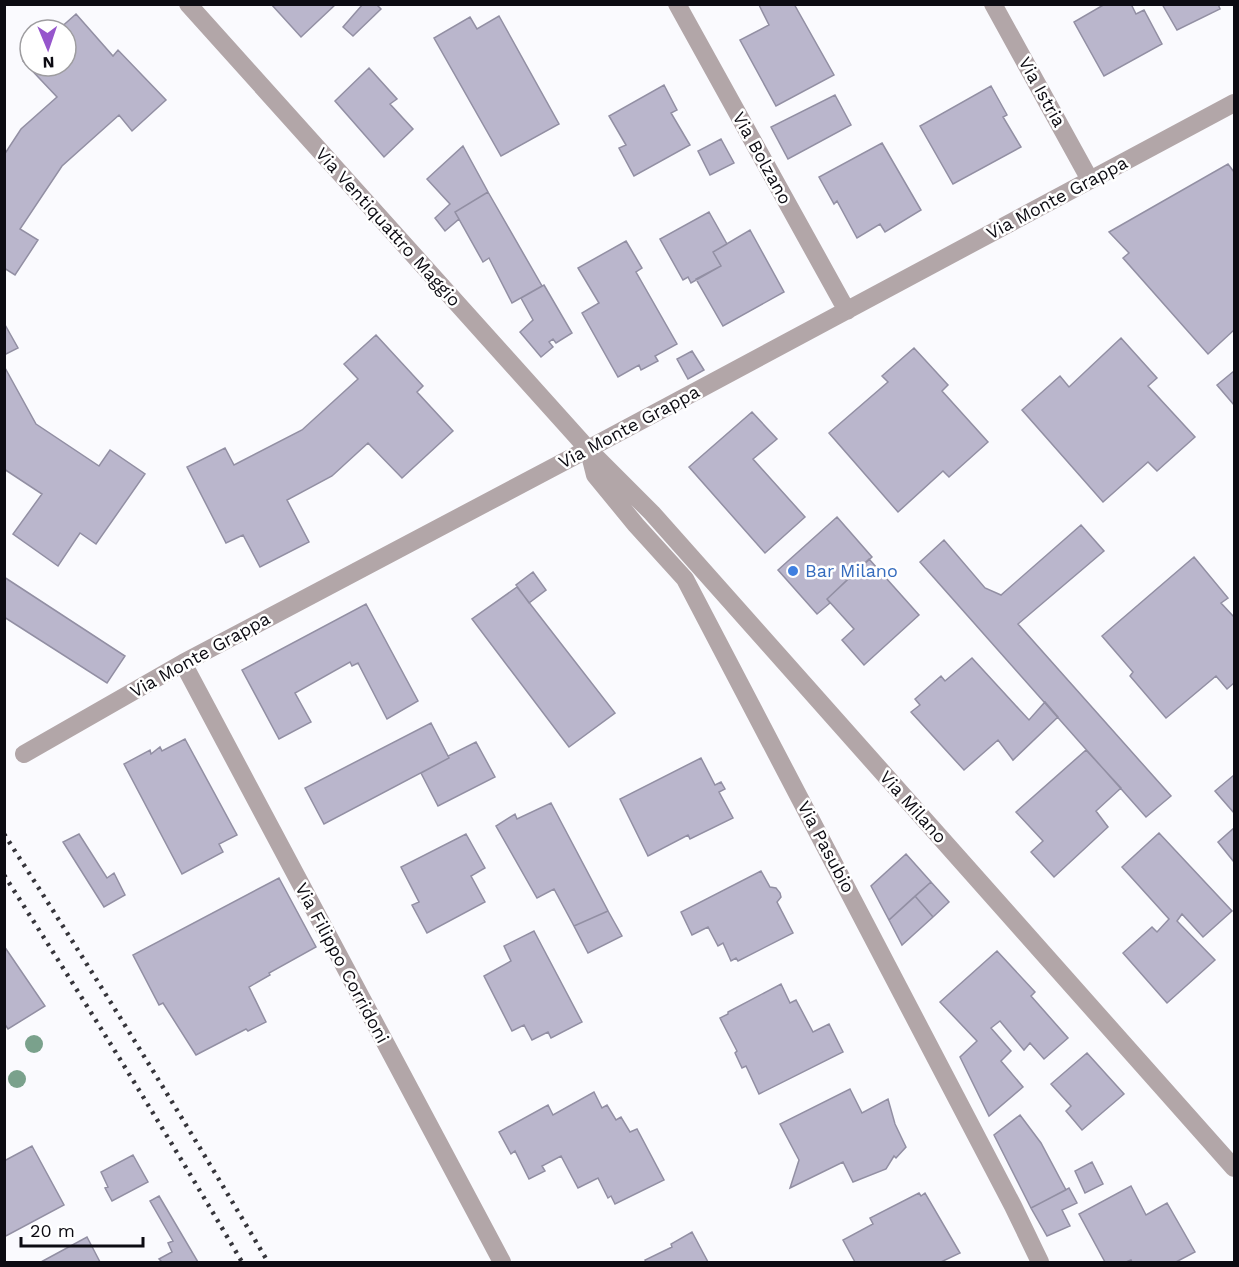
<svg xmlns="http://www.w3.org/2000/svg" width="1239" height="1267" viewBox="0 0 1239 1267" font-family="'Work Sans',sans-serif">
	<style>
		.building { fill: #bab6cc; stroke: #928fa3; stroke-width: 1.5 }
		.lines { fill: none; stroke-linecap: round; stroke-linejoin: round }
		.minor { stroke: #b2a6a8; stroke-width: 18 }
		.rail { stroke: #36353b; stroke-width: 4.5; stroke-dasharray: 3 6; stroke-linecap: butt }
		.tree { fill: #7aa18c }
		.shop-dot { fill: #3f7fe0; stroke: #fff; stroke-width: 2 }
		.labels { text-anchor: middle; stroke-width: 5; stroke-linejoin: round; paint-order: stroke }
		.street-label { font-size: 18px; fill: #0c0b12; stroke: #fff }
		.shop-label { font-size: 18px; fill: #366cbe; stroke: #fff; text-anchor: start }
	</style>
	<rect width="100%" height="100%" fill="#fafafe"/>
	<path class="building" d="M 271,4 L 336,4 L 301,37 Z
		M 363,4 L 376,4 L 381,9 L 353,36 L 343,27 Z
		M 760,4 L 794,4 L 834,75 L 776,106 L 740,40 L 769,25 L 759,5 Z
		M 1105,4 L 1131,4 L 1136,14 L 1144,10 L 1162,44 L 1104,76 L 1074,22 Z
		M 1162,4 L 1218,4 L 1220,9 L 1177,30 Z
		M 76,14 L 113,56 L 118,50 L 166,100 L 132,131 L 119,115 L 62,166 L 20,229 L 38,240 L 15,275 L 4,268 L 4,155 L 21,129 L 57,97 L 23,61 L 30,55 L 30,66 L 66,66 L 66,30 L 58,30 Z
		M 499,16 L 559,124 L 501,156 L 434,38 L 470,17 L 477,29 Z
		M 369,68 L 397,99 L 390,104 L 413,129 L 384,157 L 335,101 Z
		M 664,85 L 677,110 L 671,113 L 690,145 L 634,176 L 619,148 L 626,145 L 609,116 Z
		M 991,86 L 1006,113 L 1007,115 L 1003,117 L 1021,147 L 953,184 L 920,126 Z
		M 835,95 L 851,125 L 788,159 L 771,127 Z
		M 721,139 L 734,163 L 710,175 L 698,151 Z
		M 882,143 L 921,210 L 885,232 L 880,224 L 857,238 L 837,201 L 834,204 L 819,177 Z
		M 463,146 L 488,192 L 455,212 L 459,219 L 445,231 L 435,218 L 450,204 L 427,179 Z
		M 1228,164 L 1234,172 L 1234,330 L 1208,354 L 1123,258 L 1129,253 L 1109,232 Z
		M 488,192 L 542,286 L 512,303 L 489,258 L 483,262 L 455,212 Z
		M 709,212 L 727,244 L 713,252 L 721,266 L 691,283 L 688,277 L 683,280 L 660,239 Z
		M 750,230 L 784,292 L 723,326 L 696,279 L 721,266 L 713,252 Z
		M 626,241 L 642,268 L 636,272 L 677,344 L 655,356 L 658,361 L 641,370 L 639,365 L 618,377 L 582,313 L 599,303 L 578,268 Z
		M 544,285 L 572,333 L 556,343 L 553,339 L 549,342 L 553,347 L 541,357 L 520,332 L 533,320 L 521,298 Z
		M 4,323 L 18,348 L 4,355 Z
		M 376,335 L 423,386 L 417,392 L 453,431 L 402,478 L 368,443 L 332,476 L 287,500 L 309,542 L 260,567 L 243,535 L 226,543 L 187,467 L 225,448 L 234,465 L 302,430 L 358,379 L 344,364 Z
		M 1121,338 L 1157,378 L 1148,386 L 1195,437 L 1157,471 L 1148,462 L 1103,502 L 1022,410 L 1060,376 L 1069,387 Z
		M 914,348 L 948,385 L 942,391 L 988,442 L 949,477 L 943,471 L 898,512 L 829,433 L 888,382 L 882,376 Z
		M 692,351 L 704,370 L 688,379 L 677,359 Z
		M 4,366 L 36,424 L 99,466 L 110,450 L 145,474 L 96,544 L 80,533 L 58,566 L 13,534 L 42,494 L 4,469 Z
		M 1234,371 L 1234,405 L 1217,385 Z
		M 752,412 L 777,439 L 753,459 L 805,517 L 765,553 L 689,467 Z
		M 837,517 L 872,557 L 827,599 L 830,603 L 817,614 L 778,570 Z
		M 1081,525 L 1104,551 L 1018,624 L 1171,796 L 1146,817 L 920,562 L 944,540 L 985,588 L 1001,595 Z
		M 1194,557 L 1228,598 L 1221,603 L 1234,617 L 1234,683 L 1227,689 L 1216,676 L 1166,718 L 1130,676 L 1133,672 L 1102,636 Z
		M 869,559 L 919,615 L 864,665 L 842,640 L 854,629 L 827,599 Z
		M 533,572 L 546,590 L 529,603 L 516,585 Z
		M 4,577 L 125,656 L 107,683 L 4,617 Z
		M 517,587 L 615,713 L 569,747 L 472,619 Z
		M 366,604 L 418,701 L 387,719 L 358,663 L 352,666 L 350,662 L 295,693 L 311,722 L 279,739 L 242,670 Z
		M 972,658 L 1029,720 L 1045,702 L 1058,717 L 1013,760 L 998,740 L 964,770 L 911,712 L 920,705 L 915,699 L 941,676 L 945,681 Z
		M 431,723 L 449,758 L 324,824 L 305,788 Z
		M 185,739 L 237,835 L 219,844 L 223,852 L 182,874 L 124,764 L 150,750 L 151,754 L 160,747 L 162,751 Z
		M 476,742 L 495,777 L 438,806 L 421,773 L 449,758 L 448,756 Z
		M 1086,750 L 1121,788 L 1096,811 L 1108,827 L 1054,877 L 1031,852 L 1043,841 L 1016,812 Z
		M 701,758 L 715,785 L 721,782 L 725,789 L 719,792 L 733,818 L 690,839 L 688,835 L 648,856 L 620,799 Z
		M 1234,775 L 1234,813 L 1215,791 Z
		M 551,803 L 608,911 L 574,926 L 554,889 L 537,898 L 496,826 L 515,814 L 517,819 Z
		M 1234,828 L 1234,862 L 1218,842 Z
		M 1159,833 L 1232,911 L 1203,937 L 1182,914 L 1177,921 L 1215,960 L 1167,1003 L 1123,953 L 1152,927 L 1157,932 L 1169,919 L 1122,867 Z
		M 79,834 L 107,878 L 114,873 L 125,895 L 104,907 L 63,842 Z
		M 466,834 L 485,868 L 471,876 L 485,902 L 427,933 L 412,905 L 419,902 L 401,867 Z
		M 906,854 L 931,882 L 889,920 L 871,886 Z
		M 761,871 L 770,887 L 776,888 L 780,893 L 781,897 L 777,902 L 793,933 L 738,961 L 736,958 L 731,961 L 723,943 L 718,946 L 708,927 L 692,935 L 681,912 Z
		M 279,878 L 316,947 L 269,973 L 270,975 L 249,987 L 266,1022 L 248,1031 L 246,1029 L 196,1055 L 163,1003 L 159,1005 L 133,955 Z
		M 931,882 L 949,902 L 933,917 L 915,896 Z
		M 915,896 L 933,917 L 902,945 L 889,920 Z
		M 608,911 L 622,936 L 588,953 L 574,926 Z
		M 534,931 L 582,1022 L 551,1038 L 548,1032 L 532,1040 L 524,1025 L 512,1031 L 484,976 L 511,961 L 504,946 Z
		M 4,946 L 45,1006 L 8,1029 L 4,1023 Z
		M 997,951 L 1035,992 L 1031,996 L 1068,1038 L 1044,1059 L 1030,1043 L 1024,1050 L 1000,1021 L 991,1028 L 1011,1051 L 1001,1061 L 1023,1087 L 989,1116 L 960,1057 L 977,1041 L 940,1002 Z
		M 781,984 L 790,1003 L 796,1000 L 813,1032 L 829,1024 L 843,1052 L 759,1094 L 746,1066 L 742,1068 L 735,1053 L 737,1051 L 720,1018 L 728,1014 L 728,1012 Z
		M 1087,1053 L 1124,1094 L 1082,1130 L 1066,1111 L 1071,1106 L 1051,1084 Z
		M 850,1089 L 862,1113 L 888,1099 L 895,1124 L 906,1147 L 896,1158 L 894,1156 L 886,1169 L 853,1182 L 843,1162 L 790,1188 L 799,1160 L 780,1124 Z
		M 594,1092 L 602,1108 L 607,1105 L 616,1120 L 621,1117 L 630,1132 L 637,1129 L 664,1180 L 615,1204 L 611,1196 L 608,1198 L 598,1178 L 578,1188 L 561,1156 L 542,1166 L 545,1171 L 529,1179 L 515,1151 L 511,1154 L 499,1132 L 548,1105 L 553,1115 Z
		M 1020,1115 L 1041,1143 L 1066,1190 L 1031,1208 L 994,1135 Z
		M 32,1146 L 64,1205 L 4,1237 L 4,1161 Z
		M 133,1155 L 148,1182 L 112,1201 L 105,1188 L 108,1187 L 101,1172 Z
		M 1092,1162 L 1103,1184 L 1085,1193 L 1075,1171 Z
		M 1131,1186 L 1146,1215 L 1167,1203 L 1195,1252 L 1176,1262 L 1132,1262 L 1131,1260 L 1126,1262 L 1105,1262 L 1079,1214 Z
		M 1069,1188 L 1077,1203 L 1062,1210 L 1070,1226 L 1047,1236 L 1031,1208 Z
		M 919,1193 L 921,1196 L 925,1193 L 960,1253 L 941,1262 L 855,1262 L 843,1240 L 873,1224 L 870,1218 Z
		M 159,1196 L 198,1262 L 162,1262 L 159,1259 L 172,1252 L 168,1243 L 173,1241 L 150,1201 Z
		M 692,1232 L 708,1262 L 646,1262 L 645,1260 L 672,1247 L 671,1244 Z
		M 87,1237 L 100,1262 L 41,1262 Z"/>
	<g class="lines">
		<path class="minor" d="M 188,4 L 588,449 L 652,513 L 1234,1168
			M 677,4 L 847,311
			M 993,4 L 1090,180
			M 589,451 L 595,475 L 636,525 L 685,579 L 1013,1206 L 1040,1262
			M 183,663 L 502,1262
			M 24,754 L 183,663 L 588,449 L 1234,103"/>
		<path class="rail" d="M 4,834 C 95,975 183,1118 268,1262
			M 4,875 C 86,1003 166,1132 242,1262"/>
	</g>
	<g class="tree">
		<circle cx="34" cy="1044" r="9"/>
		<circle cx="17" cy="1079" r="9"/>
	</g>
	<circle class="shop-dot" cx="793" cy="571" r="6"/>
	<g class="labels">
		<g class="street-label">
			<text transform="translate(1042 92) rotate(61)" y="6">Via Istria</text>
			<text transform="translate(762 158) rotate(61)" y="6">Via Bolzano</text>
			<text transform="translate(1057 198) rotate(-28)" y="6">Via Monte Grappa</text>
			<text transform="translate(388 227) rotate(48)" y="6">Via Ventiquattro Maggio</text>
			<text transform="translate(629 427) rotate(-28)" y="6">Via Monte Grappa</text>
			<text transform="translate(200 655) rotate(-29)" y="6">Via Monte Grappa</text>
			<text transform="translate(913 807) rotate(48)" y="6">Via Milano</text>
			<text transform="translate(826 847) rotate(62)" y="6">Via Pasubio</text>
			<text transform="translate(342 963) rotate(62)" y="6">Via Filippo Corridoni</text>
		</g>
		<g class="shop-label">
			<text x="805" y="577">Bar Milano</text>
		</g>
	</g>
	<rect width="1239" height="1267" fill="none" stroke="#0c0b12" stroke-width="12"/>
	<g transform="translate(48 48) rotate(178)"><circle r="28" fill="#ffffff" stroke="#9e9da0" stroke-width="1.5"/>
	<path d="M0-4.5L10 22L0 15L-10 22Z" fill="#9656cc"/>
	<text y="-9" font-size="16" font-weight="bold" text-anchor="middle" fill="#0c0b12">N</text>
	</g>
	<path d="M21 1237v9h122v-9" fill="none" stroke="#0c0b12" stroke-width="3"/>
	<text x="30" y="1237" font-size="18" fill="#0c0b12" stroke="#ffffff" stroke-width="4.5" paint-order="stroke">20 m</text>
</svg>
